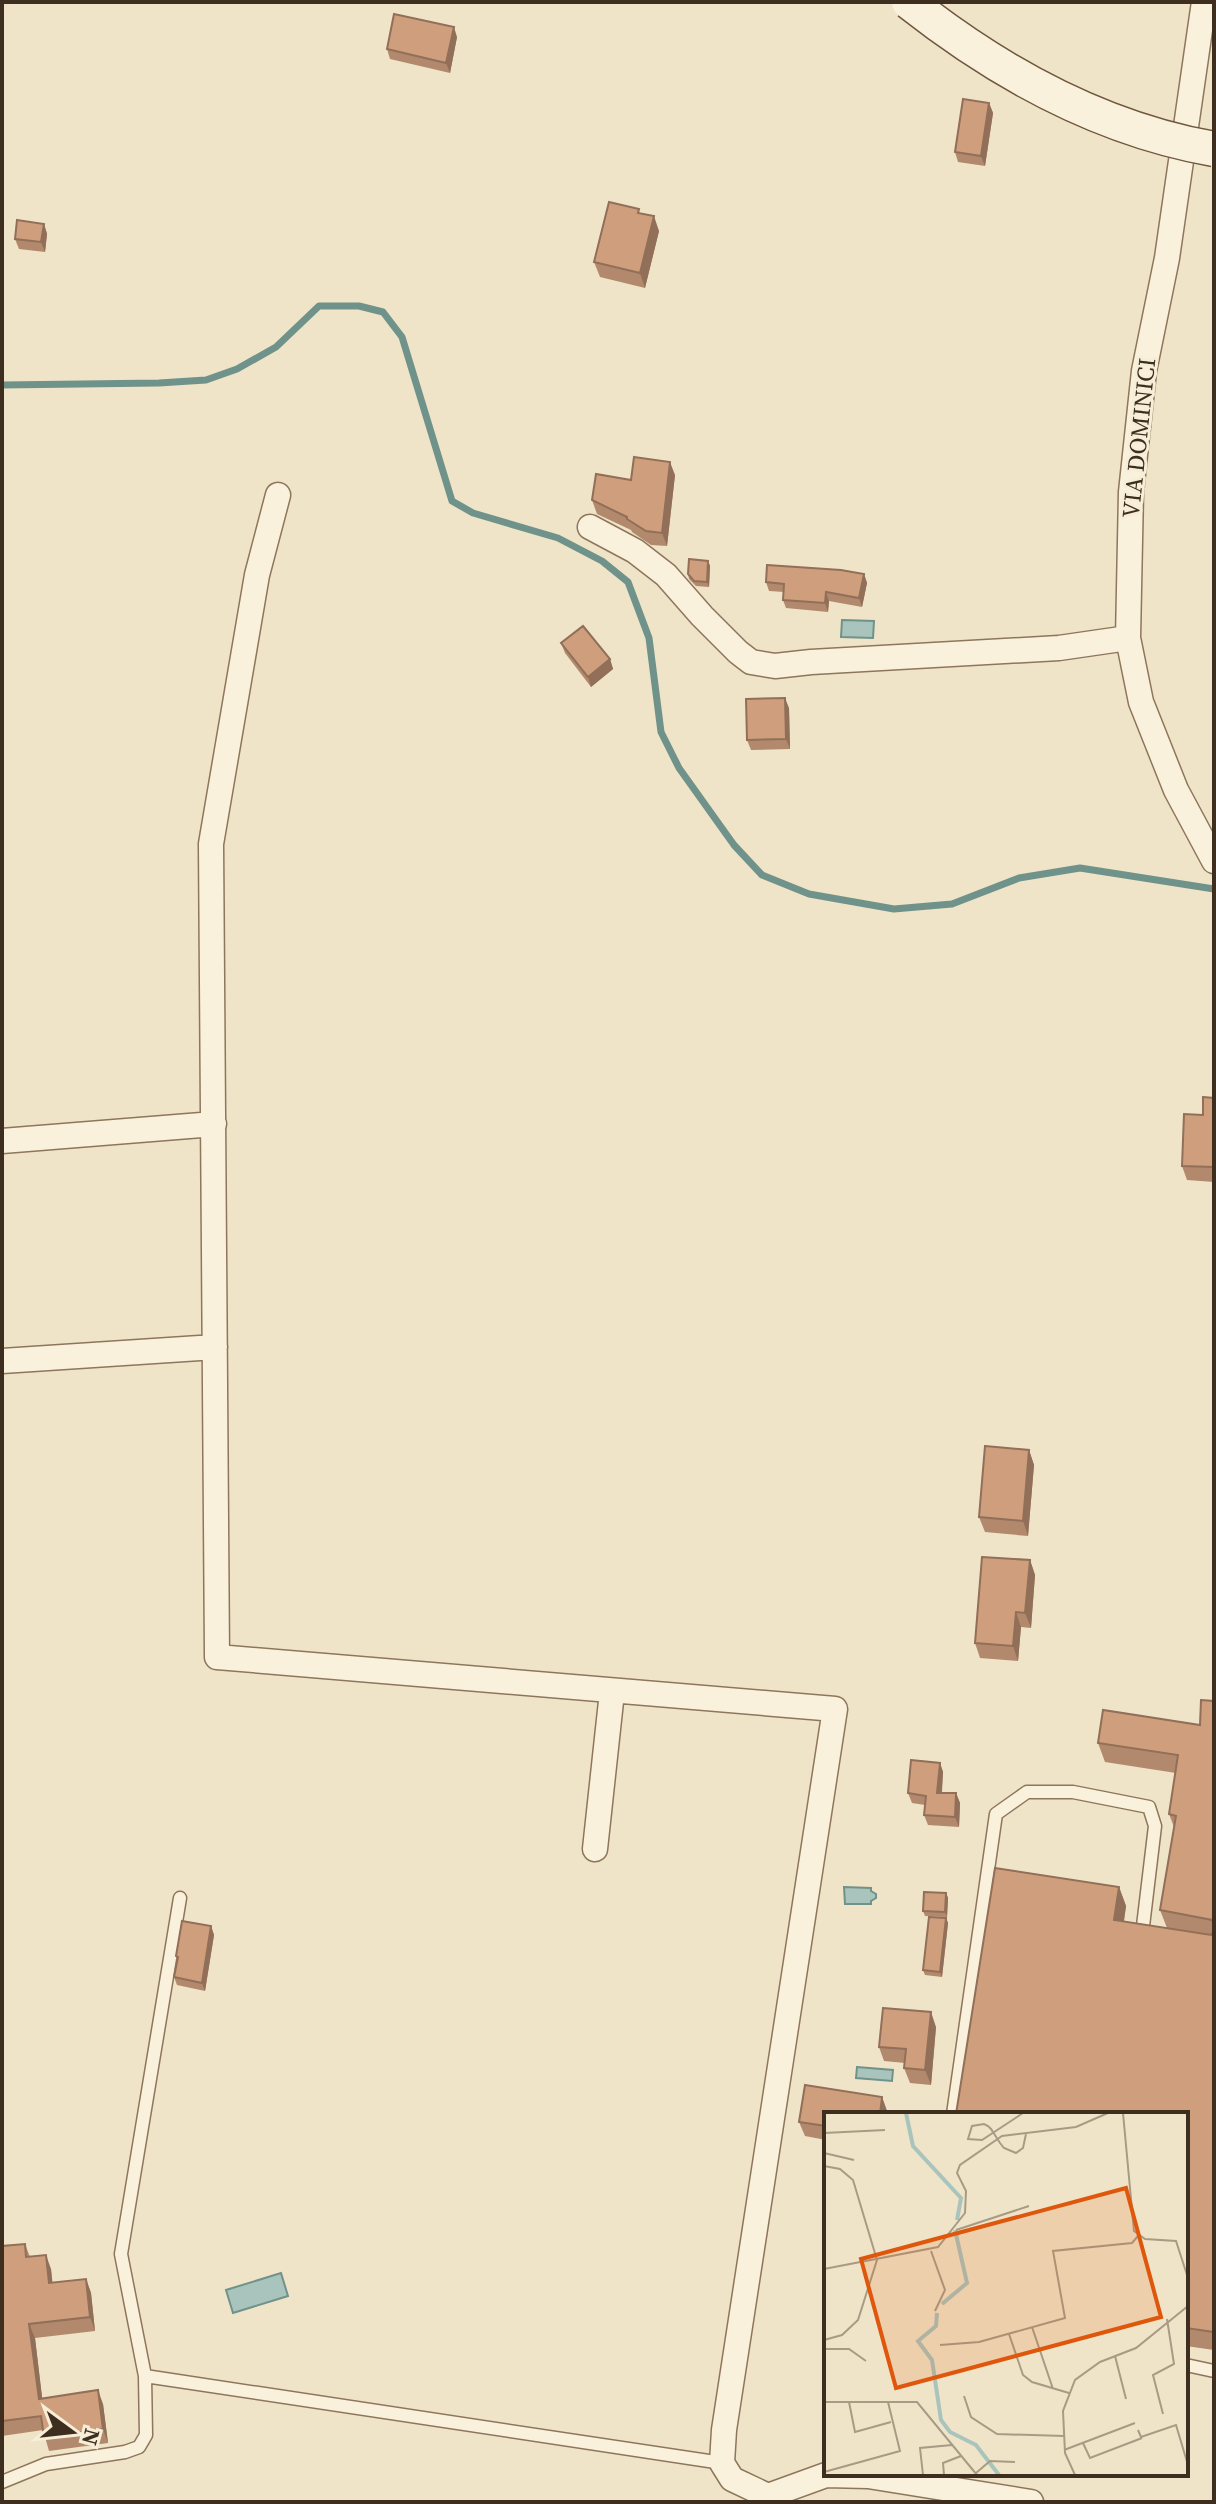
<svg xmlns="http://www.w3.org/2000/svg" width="1216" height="2504" viewBox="0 0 1216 2504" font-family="'Source Serif 4',serif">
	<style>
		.water { fill: #a9c4bc; stroke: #6f938a; stroke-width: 2 }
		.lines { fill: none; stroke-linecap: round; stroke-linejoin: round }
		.stream { stroke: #6f938a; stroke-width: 7 }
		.lane-casing { stroke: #8d765c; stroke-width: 15 }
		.street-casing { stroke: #8d765c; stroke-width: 27 }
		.lane { stroke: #faf1dc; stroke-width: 12 }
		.street { stroke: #faf1dc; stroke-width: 24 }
		.secondary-bridge-casing { stroke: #6f573f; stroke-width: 37; stroke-linecap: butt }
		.secondary-bridge { stroke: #faf1dc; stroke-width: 34 }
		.wall { fill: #b2896c }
		.shaded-wall { fill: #916f58 }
		.building { fill: #cf9f7d; stroke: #916f58; stroke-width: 2 }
		.labels { text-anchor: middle; stroke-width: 6; stroke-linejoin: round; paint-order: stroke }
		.street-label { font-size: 24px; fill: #3d2e20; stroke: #f7eed8 }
		.inset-river { fill: none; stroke: #a9c4bc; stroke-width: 4 }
		.inset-road { fill: none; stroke: #a89b85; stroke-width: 2 }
		.view { fill: #df570d; fill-opacity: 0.15; stroke: #df570d; stroke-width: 4 }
		.inset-edge { fill: none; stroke: #3d2e20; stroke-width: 4 }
	</style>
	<rect width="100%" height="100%" fill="#f0e4c8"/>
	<path class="water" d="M 842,620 L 874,621 L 873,638 L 841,637 Z
		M 844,1887 L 871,1888 L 871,1891 L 876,1894 L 876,1898 L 871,1901 L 871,1904 L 845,1904 Z
		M 857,2067 L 893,2070 L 892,2081 L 856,2078 Z
		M 281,2273 L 288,2296 L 233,2313 L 226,2290 Z"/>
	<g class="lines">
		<path class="stream" d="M 2,385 L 159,383 L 206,380 L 237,369 L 276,347 L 319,306 L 359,306 L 383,312 L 402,337 L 452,501 L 473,513 L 558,538 L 602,561 L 628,582 L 649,638 L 661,732 L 679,768 L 734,845 L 762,875 L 809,894 L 894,909 L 952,904 L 1019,878 L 1080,868 L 1214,889"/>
		<defs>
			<path id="lane" d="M 953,2114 L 996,1814 L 1027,1792 L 1073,1792 L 1149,1807 L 1155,1826 L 1143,1926 L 1145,1934 L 1148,1935
				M 1186,2365 L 1214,2371
				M 145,2376 L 722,2463
				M 2,2482 L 46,2464 L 125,2452 L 139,2447 L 146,2435 L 145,2376 L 121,2254 L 180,1898"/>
			<path id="street" d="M 1204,2 L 1167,258 L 1144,371 L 1131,492 L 1128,638 L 1141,702 L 1176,790 L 1214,861
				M 278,495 L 257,575 L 211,844 L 217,1657 L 835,1709 L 724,2430 L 722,2463 L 732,2479 L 768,2496
				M 590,527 L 635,551 L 666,575 L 702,616 L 738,652 L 751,662 L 775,666 L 811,662 L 1059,648 L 1128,638
				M 2,1141 L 214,1124
				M 2,1361 L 215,1347
				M 595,1849 L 612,1692
				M 760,2502 L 768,2496 L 826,2475 L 868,2476 L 1031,2502"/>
		</defs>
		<use href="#lane" class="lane-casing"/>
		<use href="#street" class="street-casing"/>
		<use href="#lane" class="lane"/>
		<use href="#street" class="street"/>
		<defs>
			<path id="secondary-bridge" d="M 909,2 C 999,73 1100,129 1214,149"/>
		</defs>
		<use href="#secondary-bridge" class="secondary-bridge-casing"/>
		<use href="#secondary-bridge" class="secondary-bridge"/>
	</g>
	<path class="wall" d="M 457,37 L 450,73 L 390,59 L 387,49 Z
		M 989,103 L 993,113 L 985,166 L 958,162 L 955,152 Z
		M 640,213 L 659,231 L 645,288 L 600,277 L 594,262 Z
		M 44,224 L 47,234 L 45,252 L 19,249 L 15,239 Z
		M 675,475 L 667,546 L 651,545 L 632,532 L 631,530 L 597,514 L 592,500 L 631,480 Z
		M 708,561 L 710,566 L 709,587 L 696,586 L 689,579 L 688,574 Z
		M 864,574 L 867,583 L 862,607 L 829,601 L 828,612 L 786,608 L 783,600 L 784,592 L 769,591 L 766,582 Z
		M 561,643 L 610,659 L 613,669 L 591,687 L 565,653 Z
		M 789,708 L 790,749 L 751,750 L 747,740 Z
		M 1214,1098 L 1214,1182 L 1187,1180 L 1182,1166 L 1203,1115 Z
		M 1029,1450 L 1034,1465 L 1028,1536 L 985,1532 L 979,1517 Z
		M 1030,1560 L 1035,1575 L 1031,1628 L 1021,1627 L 1018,1661 L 980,1658 L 975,1643 Z
		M 1214,1701 L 1214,2350 L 1186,2346 L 1186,2114 L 956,2114 L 1119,1887 L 1126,1906 L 1124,1922 L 1167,1928 L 1160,1910 L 1174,1827 L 1169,1814 L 1176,1773 L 1105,1762 L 1098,1743 L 1200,1725 Z
		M 940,1763 L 943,1772 L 942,1793 L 956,1793 L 960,1803 L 959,1827 L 928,1825 L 924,1815 L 925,1805 L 912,1803 L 908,1793 Z
		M 946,1893 L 948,1898 L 947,1917 L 925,1916 L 923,1911 Z
		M 946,1918 L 948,1923 L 942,1977 L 925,1975 L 923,1970 Z
		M 211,1926 L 214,1935 L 205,1991 L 177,1985 L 174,1977 L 177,1961 L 176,1956 Z
		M 936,2027 L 931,2085 L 910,2083 L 904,2068 L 905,2063 L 884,2061 L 879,2047 Z
		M 882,2097 L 887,2111 L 887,2114 L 826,2114 L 826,2140 L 805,2136 L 799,2122 Z
		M 25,2244 L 30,2257 L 51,2269 L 52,2283 L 86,2279 L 91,2293 L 95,2331 L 35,2338 L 42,2398 L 103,2404 L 108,2443 L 49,2451 L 43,2430 L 2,2436 L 2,2246 Z"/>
	<path class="shaded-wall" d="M 454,27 L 457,37 L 450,73 L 446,63 Z
		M 989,103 L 993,113 L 985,166 L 981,156 Z
		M 654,216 L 659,231 L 645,288 L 640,273 Z
		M 44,224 L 47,234 L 45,252 L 41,242 Z
		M 670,462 L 675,475 L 667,546 L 662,533 Z
		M 708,561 L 710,566 L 709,587 L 707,582 Z
		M 864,574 L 867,583 L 862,607 L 859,598 Z
		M 826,592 L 829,601 L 828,612 L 825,603 Z
		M 610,659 L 613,669 L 591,687 L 588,677 Z
		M 785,698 L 789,708 L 790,749 L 786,739 Z
		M 1029,1450 L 1034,1465 L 1028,1536 L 1023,1521 Z
		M 1030,1560 L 1035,1575 L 1031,1628 L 1025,1613 Z
		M 1016,1612 L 1021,1627 L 1018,1661 L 1013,1646 Z
		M 940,1763 L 943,1772 L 941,1802 L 937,1793 Z
		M 956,1793 L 960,1803 L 959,1827 L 955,1817 Z
		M 1119,1887 L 1126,1906 L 1121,1939 L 1114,1920 Z
		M 946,1893 L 948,1898 L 947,1917 L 945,1912 Z
		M 946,1918 L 948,1923 L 942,1977 L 940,1972 Z
		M 211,1926 L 214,1935 L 205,1991 L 202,1983 Z
		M 931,2012 L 936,2027 L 931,2085 L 925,2070 Z
		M 882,2097 L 887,2111 L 887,2114 L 880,2114 Z
		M 46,2255 L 51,2269 L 54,2297 L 49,2283 Z
		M 86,2279 L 91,2293 L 95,2331 L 90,2317 Z
		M 29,2324 L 35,2338 L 44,2413 L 39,2399 Z
		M 98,2390 L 103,2404 L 108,2443 L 103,2429 Z"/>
	<path class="building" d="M 394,14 L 454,27 L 446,63 L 387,49 Z
		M 963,99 L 989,103 L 981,156 L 955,152 Z
		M 609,202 L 639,209 L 638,213 L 654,216 L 640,273 L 594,262 Z
		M 17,220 L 44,224 L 41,242 L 15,239 Z
		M 634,457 L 670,462 L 662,533 L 646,531 L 627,519 L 627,517 L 592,500 L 596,474 L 631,480 Z
		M 689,559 L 708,561 L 707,582 L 694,581 L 688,574 Z
		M 767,565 L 841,570 L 864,574 L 859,598 L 826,592 L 825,603 L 783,600 L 784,584 L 766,582 Z
		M 583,626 L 610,659 L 588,677 L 561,643 Z
		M 785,698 L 786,739 L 747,740 L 746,699 Z
		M 1203,1097 L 1214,1098 L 1214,1167 L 1182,1166 L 1184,1114 L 1203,1115 Z
		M 985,1446 L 1029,1450 L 1023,1521 L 979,1517 Z
		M 982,1557 L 1030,1560 L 1025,1613 L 1016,1612 L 1013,1646 L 975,1643 Z
		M 1201,1700 L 1214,1701 L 1214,1924 L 1212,1920 L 1160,1910 L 1176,1816 L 1169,1814 L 1178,1755 L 1098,1743 L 1103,1710 L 1200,1725 Z
		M 911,1760 L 940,1763 L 937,1793 L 956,1793 L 955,1817 L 924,1815 L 926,1796 L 908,1793 Z
		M 995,1868 L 1119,1887 L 1114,1920 L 1211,1935 L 1214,1930 L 1214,2332 L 1186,2328 L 1186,2114 L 956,2114 Z
		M 924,1892 L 946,1893 L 945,1912 L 923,1911 Z
		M 929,1917 L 946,1918 L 940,1972 L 923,1970 Z
		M 182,1921 L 211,1926 L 202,1983 L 174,1977 L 178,1957 L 176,1956 Z
		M 883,2008 L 931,2012 L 925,2070 L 904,2068 L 906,2049 L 879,2047 Z
		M 805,2085 L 882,2097 L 880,2114 L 826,2114 L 826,2126 L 799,2122 Z
		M 25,2244 L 26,2257 L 46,2255 L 49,2283 L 86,2279 L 90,2317 L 29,2324 L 39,2399 L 98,2390 L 103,2429 L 44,2437 L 41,2416 L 2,2421 L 2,2246 Z"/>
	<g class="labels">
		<g class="street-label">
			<text transform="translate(1139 438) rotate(-84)" y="8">VIA DOMINICI</text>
		</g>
	</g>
	<g transform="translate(824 2112)">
		<rect width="364" height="364" fill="#f0e4c8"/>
		<path class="inset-river" d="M 82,1 L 89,34 L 137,86 L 133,108M 118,192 L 143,171 L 131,118M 113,201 L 112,214 L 94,229 L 108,248 L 117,308 L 126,320 L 152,333 L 175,363"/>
		<path class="inset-road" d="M 199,1 L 190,7 L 158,28 L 144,27 L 148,14 L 160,12 L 164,14 L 167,17 L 176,31 L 180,36 L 192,41 L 199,36 L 202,22M 299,1 L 310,119 L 321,127 L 352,129 L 364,166M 0,21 L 61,18M 0,41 L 30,48M 0,54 L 16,57 L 29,68 L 53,148 L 34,208 L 18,223 L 0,228M 132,118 L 205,94M 107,139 L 121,178 L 111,199M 0,157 L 114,135 L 141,101 L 142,79 L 133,61 L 136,53 L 178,24 L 252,15 L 284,1M 208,215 L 229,277M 185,222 L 199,263 L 208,270 L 245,281M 116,233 L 155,230 L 241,206 L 229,139 L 308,131 L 314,124M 0,237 L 25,237 L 42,249M 291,244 L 302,287M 140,284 L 147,305 L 173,322 L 240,324M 0,290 L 93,290 L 153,363M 25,290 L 31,320 L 67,310M 339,302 L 329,263 L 350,252 L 343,207M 314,318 L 317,325 L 352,313 L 364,353M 259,331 L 266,346 L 318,326M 240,338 L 311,311M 0,360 L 76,339 L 64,290M 152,361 L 166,349 L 191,350M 99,363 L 96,336 L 128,333M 120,363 L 119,351 L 137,344M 251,363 L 241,341 L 239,299 L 251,268 L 276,250 L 312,236 L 364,194"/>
		<path class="view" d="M 302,76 L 337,205 L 72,276 L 37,147 Z"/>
		<rect width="364" height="364" class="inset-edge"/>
	</g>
	<rect width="1216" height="2504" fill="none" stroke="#3d2e20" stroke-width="8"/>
	<g transform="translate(72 2432) rotate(105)" stroke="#f7eed8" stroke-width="6" paint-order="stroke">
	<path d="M0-6L14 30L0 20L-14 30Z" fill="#3d2e20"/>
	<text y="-12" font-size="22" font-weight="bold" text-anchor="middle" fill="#3d2e20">N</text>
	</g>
</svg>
